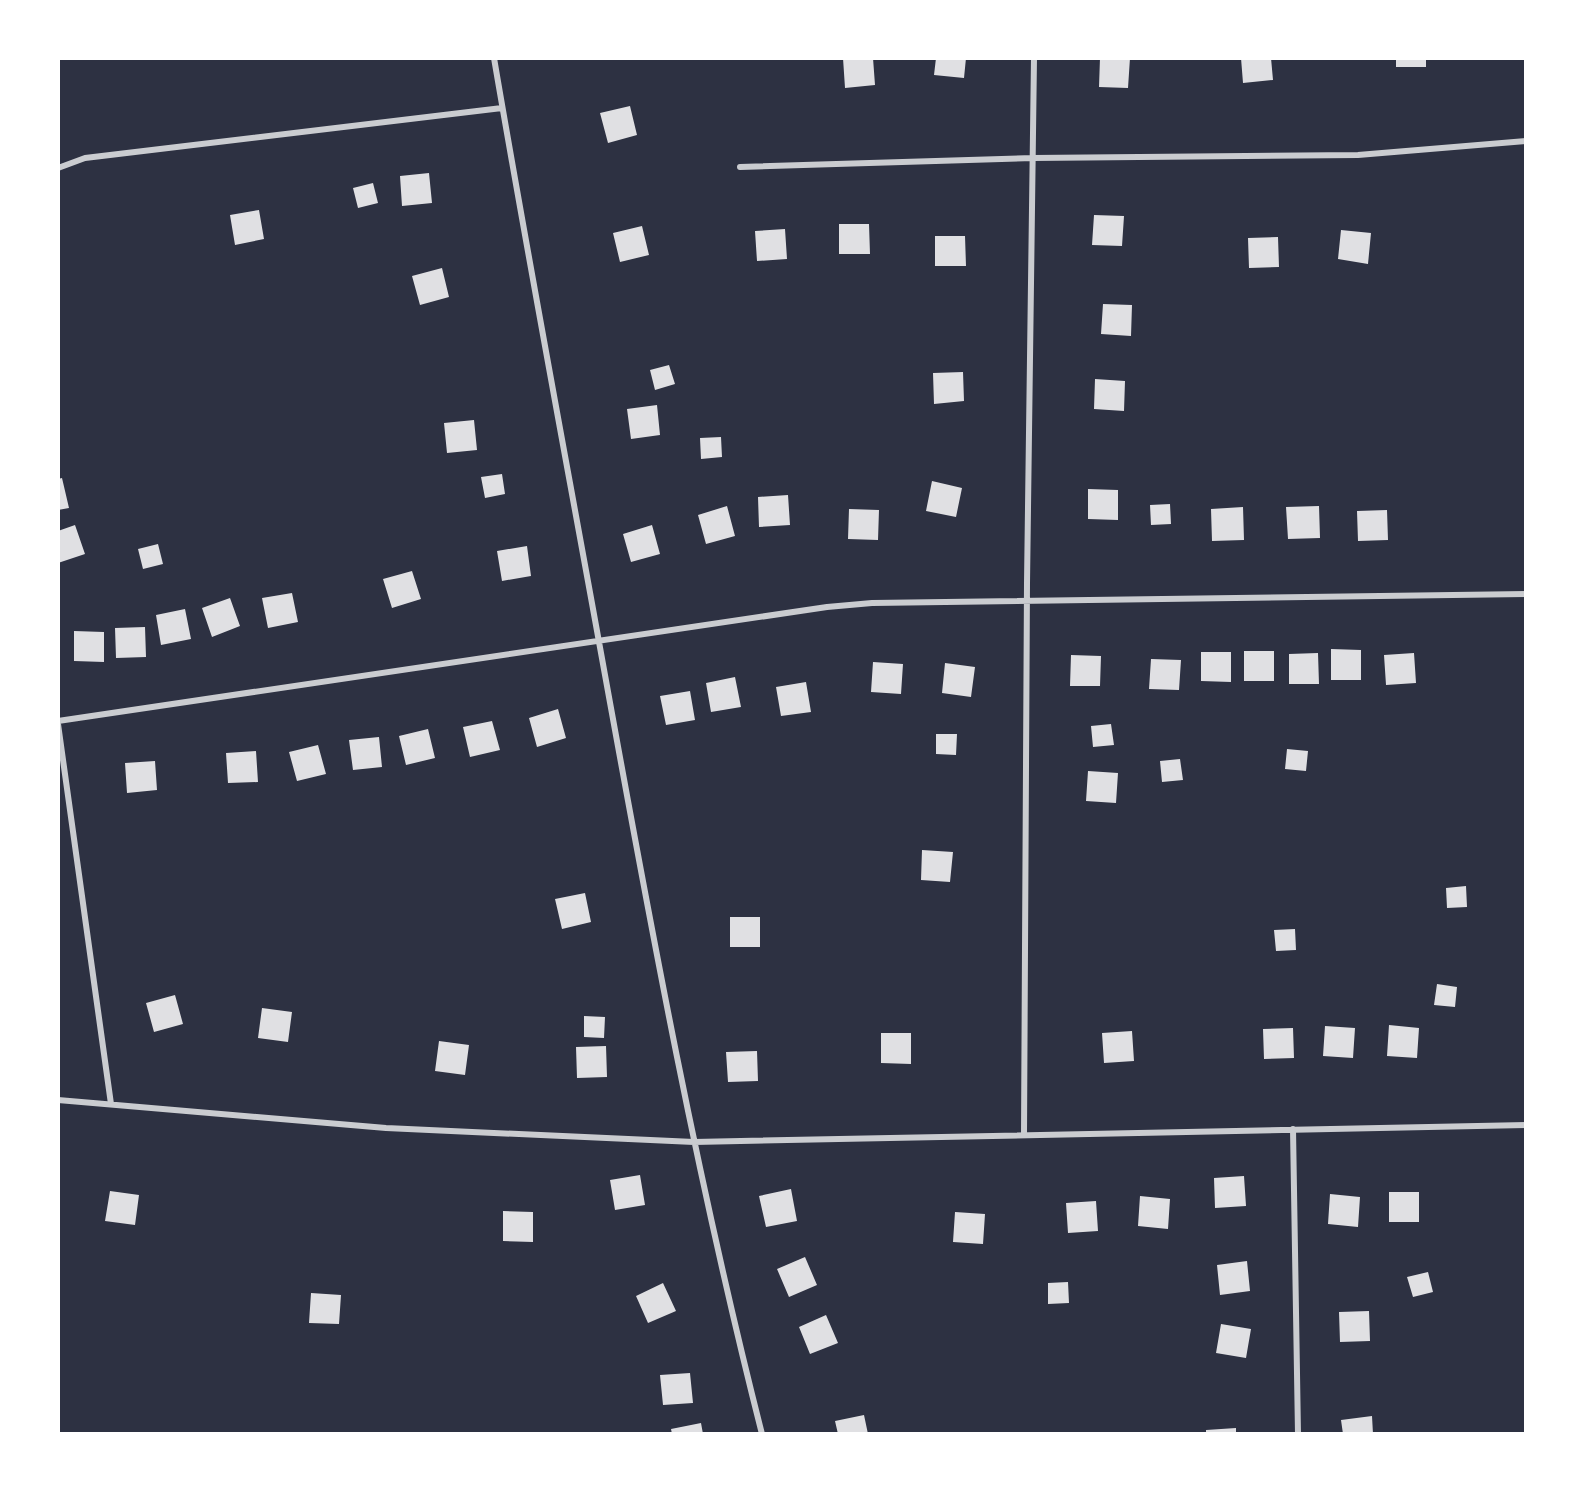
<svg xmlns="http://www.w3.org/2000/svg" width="1584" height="1492" viewBox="0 0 1584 1492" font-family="'Zilla Slab',serif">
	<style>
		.building { fill: #e0e0e3 }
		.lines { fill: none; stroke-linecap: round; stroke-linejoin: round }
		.minor { stroke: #caccd0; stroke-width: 6 }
	</style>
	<rect width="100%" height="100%" fill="#2d3142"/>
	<path class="building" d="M 843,58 L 873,58 L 875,85 L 845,88 Z
		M 936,58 L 966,58 L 964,78 L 934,75 Z
		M 1100,58 L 1130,58 L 1128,88 L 1099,87 Z
		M 1241,58 L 1271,58 L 1273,80 L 1243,83 Z
		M 1396,58 L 1426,58 L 1426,67 L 1396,67 Z
		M 630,106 L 637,135 L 608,143 L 600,113 Z
		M 429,173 L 432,203 L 402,206 L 400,176 Z
		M 373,183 L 378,203 L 358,208 L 353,188 Z
		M 259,210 L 264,239 L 235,245 L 230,215 Z
		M 1094,215 L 1124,216 L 1122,246 L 1092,245 Z
		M 839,224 L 869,224 L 870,254 L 839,254 Z
		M 642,226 L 649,255 L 620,262 L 613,233 Z
		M 785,229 L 787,259 L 757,261 L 755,231 Z
		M 1341,230 L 1371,233 L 1368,264 L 1338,259 Z
		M 935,236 L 965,236 L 966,266 L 935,266 Z
		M 1278,237 L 1279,267 L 1249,268 L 1248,238 Z
		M 442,268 L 449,297 L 420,305 L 412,276 Z
		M 1103,304 L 1132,305 L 1131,336 L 1101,334 Z
		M 669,365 L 675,384 L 655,390 L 650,370 Z
		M 963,372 L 964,401 L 934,404 L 933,373 Z
		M 1095,379 L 1125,381 L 1124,411 L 1094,409 Z
		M 657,405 L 660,435 L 631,439 L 627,409 Z
		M 474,420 L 477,450 L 447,453 L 444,423 Z
		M 721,437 L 722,457 L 701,459 L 700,438 Z
		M 502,474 L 505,494 L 485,498 L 481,477 Z
		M 62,478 L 69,508 L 58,510 L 58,479 Z
		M 932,481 L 962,488 L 956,517 L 926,511 Z
		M 1088,489 L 1118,490 L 1118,520 L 1088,519 Z
		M 788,495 L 790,525 L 759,527 L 758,497 Z
		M 1170,504 L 1171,524 L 1151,525 L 1150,505 Z
		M 727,506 L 735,536 L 706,544 L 698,515 Z
		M 1319,506 L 1320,538 L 1288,539 L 1286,507 Z
		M 1243,507 L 1244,540 L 1212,541 L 1211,509 Z
		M 849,509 L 879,510 L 878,540 L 848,539 Z
		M 1387,510 L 1388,540 L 1358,541 L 1357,511 Z
		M 75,525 L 85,554 L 58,563 L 58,531 Z
		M 652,525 L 660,554 L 631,562 L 623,534 Z
		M 158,544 L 163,564 L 143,569 L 138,549 Z
		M 527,546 L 531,576 L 502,581 L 497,551 Z
		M 412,571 L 421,599 L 392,608 L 383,579 Z
		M 292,593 L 298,622 L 268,628 L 262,598 Z
		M 230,598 L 240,626 L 212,637 L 202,608 Z
		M 185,609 L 191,639 L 161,645 L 156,615 Z
		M 145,627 L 146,657 L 116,658 L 115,628 Z
		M 74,631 L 104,632 L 104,662 L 74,661 Z
		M 1331,649 L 1361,650 L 1361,680 L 1331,680 Z
		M 1244,651 L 1274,651 L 1274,681 L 1244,681 Z
		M 1201,652 L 1231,652 L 1231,682 L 1201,681 Z
		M 1318,653 L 1319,684 L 1289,684 L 1289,654 Z
		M 1414,653 L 1416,683 L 1386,685 L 1384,655 Z
		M 1071,655 L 1101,656 L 1100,686 L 1070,686 Z
		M 1151,659 L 1181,660 L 1179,690 L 1149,689 Z
		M 873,662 L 903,664 L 901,694 L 871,692 Z
		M 945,663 L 975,667 L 971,697 L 942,693 Z
		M 735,677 L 741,707 L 711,712 L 706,683 Z
		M 806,682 L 811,712 L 781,716 L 776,687 Z
		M 690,691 L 695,720 L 666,725 L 660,696 Z
		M 558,709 L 566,738 L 537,747 L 529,718 Z
		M 492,721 L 500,750 L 470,757 L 463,727 Z
		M 1111,724 L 1114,745 L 1093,747 L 1091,726 Z
		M 428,729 L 435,758 L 406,765 L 399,736 Z
		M 936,734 L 957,734 L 956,755 L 936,754 Z
		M 379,737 L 382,767 L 353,770 L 349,740 Z
		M 318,745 L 326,774 L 297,781 L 289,752 Z
		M 1287,749 L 1308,751 L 1306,771 L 1285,769 Z
		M 256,751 L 258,782 L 228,783 L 226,753 Z
		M 1180,759 L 1183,780 L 1162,782 L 1160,761 Z
		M 155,761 L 157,790 L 127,793 L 125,763 Z
		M 1088,771 L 1118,773 L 1116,803 L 1086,801 Z
		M 922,850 L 953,852 L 950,882 L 921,880 Z
		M 1466,886 L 1467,907 L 1447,908 L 1446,888 Z
		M 585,893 L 591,922 L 562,929 L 555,899 Z
		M 730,917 L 760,917 L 760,947 L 730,947 Z
		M 1295,929 L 1296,950 L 1276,951 L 1274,930 Z
		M 1437,984 L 1457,987 L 1455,1007 L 1434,1005 Z
		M 175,995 L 183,1024 L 154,1032 L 146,1003 Z
		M 262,1008 L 292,1012 L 288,1042 L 258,1038 Z
		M 584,1016 L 605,1017 L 604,1038 L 584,1037 Z
		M 1389,1025 L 1419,1028 L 1417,1058 L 1387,1056 Z
		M 1325,1026 L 1355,1028 L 1353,1058 L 1323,1056 Z
		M 1293,1028 L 1294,1058 L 1264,1059 L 1263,1029 Z
		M 1132,1031 L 1134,1061 L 1104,1063 L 1102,1033 Z
		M 881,1033 L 911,1033 L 911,1064 L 881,1063 Z
		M 439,1041 L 469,1045 L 465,1075 L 435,1071 Z
		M 606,1046 L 607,1077 L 577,1078 L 576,1047 Z
		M 757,1051 L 758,1081 L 728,1082 L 726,1052 Z
		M 640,1175 L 645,1205 L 615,1210 L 610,1180 Z
		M 1244,1176 L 1246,1206 L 1215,1208 L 1214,1178 Z
		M 791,1189 L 797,1221 L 766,1227 L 759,1196 Z
		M 110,1191 L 139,1195 L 135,1225 L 105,1221 Z
		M 1389,1192 L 1419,1192 L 1419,1222 L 1389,1222 Z
		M 1330,1194 L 1360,1197 L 1358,1227 L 1328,1224 Z
		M 1140,1196 L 1170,1199 L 1168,1229 L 1138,1226 Z
		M 1096,1201 L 1098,1231 L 1068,1233 L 1066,1203 Z
		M 503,1211 L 533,1212 L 533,1242 L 503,1241 Z
		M 955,1212 L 985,1214 L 983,1244 L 953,1242 Z
		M 805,1257 L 817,1285 L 789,1297 L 777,1269 Z
		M 1247,1261 L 1250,1291 L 1220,1295 L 1217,1265 Z
		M 1428,1272 L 1433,1292 L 1413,1297 L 1407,1277 Z
		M 1068,1282 L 1069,1303 L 1048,1304 L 1048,1283 Z
		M 663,1283 L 676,1311 L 648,1323 L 636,1296 Z
		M 311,1293 L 341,1295 L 339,1324 L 309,1323 Z
		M 1369,1311 L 1370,1341 L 1340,1342 L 1339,1312 Z
		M 826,1315 L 838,1343 L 810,1354 L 799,1327 Z
		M 1221,1324 L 1251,1329 L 1246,1358 L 1216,1353 Z
		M 690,1373 L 693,1403 L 663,1405 L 660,1375 Z
		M 864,1415 L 868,1434 L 838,1434 L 835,1421 Z
		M 1372,1416 L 1373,1434 L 1343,1434 L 1341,1420 Z
		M 701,1423 L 703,1434 L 672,1434 L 671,1429 Z
		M 1236,1428 L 1236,1434 L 1206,1434 L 1206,1430 Z"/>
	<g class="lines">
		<path class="minor" d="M 494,58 C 529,264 568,470 605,675 C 651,929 698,1183 762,1434
			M 740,167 L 1033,158 L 1358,155 L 1526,141
			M 58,168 L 85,158 L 502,108
			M 58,721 L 827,607 L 872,603 L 1526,594
			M 58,724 L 111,1104
			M 58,1100 L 386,1128 L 694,1142 L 1526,1125
			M 1293,1129 L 1298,1434
			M 1024,1134 L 1027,583 L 1034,58"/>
	</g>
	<rect width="1584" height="1492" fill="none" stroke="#ffffff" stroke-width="120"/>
</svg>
